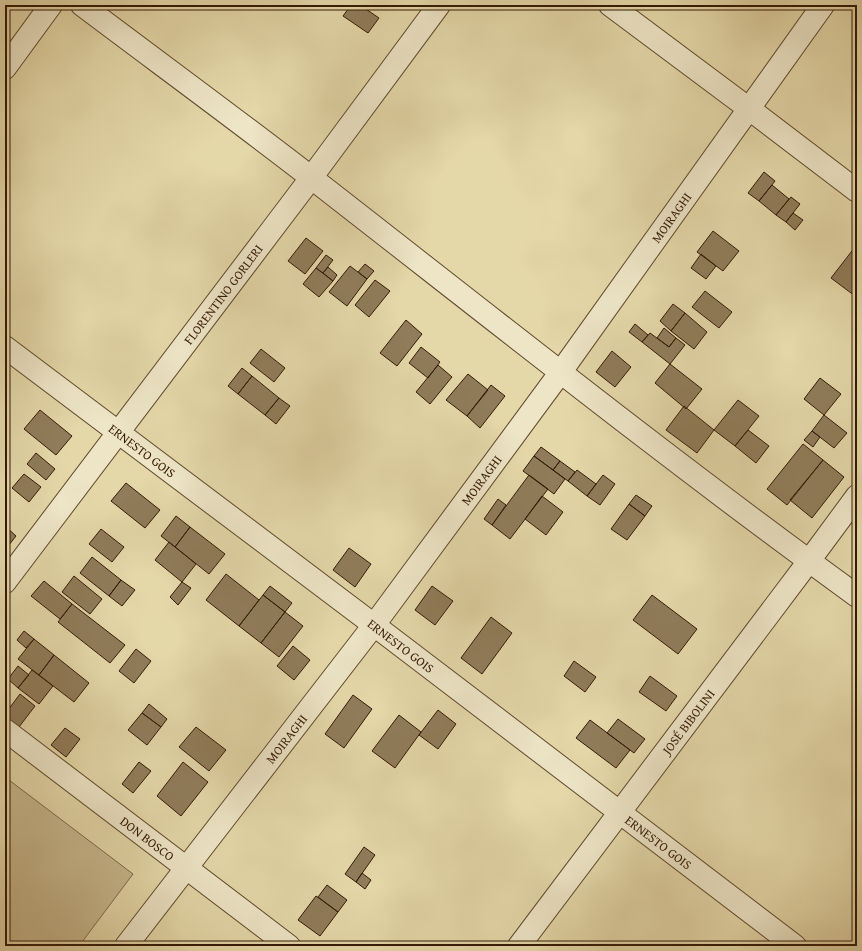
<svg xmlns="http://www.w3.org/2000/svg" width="862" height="951" viewBox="0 0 862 951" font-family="'Gentium Book Plus',serif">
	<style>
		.green { fill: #c6b78c; stroke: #7d6849 }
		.building { fill: #907c5a; stroke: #341a06 }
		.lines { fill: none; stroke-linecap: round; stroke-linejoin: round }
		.minor-casing { stroke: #60492e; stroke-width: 24 }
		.minor { stroke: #ede5c6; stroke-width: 22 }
		.labels { text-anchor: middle; stroke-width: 3; stroke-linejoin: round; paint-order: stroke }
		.street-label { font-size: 13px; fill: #341a06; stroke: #ede5c6 }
	</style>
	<rect width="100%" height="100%" fill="#e4d7a8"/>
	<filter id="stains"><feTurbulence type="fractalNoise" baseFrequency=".005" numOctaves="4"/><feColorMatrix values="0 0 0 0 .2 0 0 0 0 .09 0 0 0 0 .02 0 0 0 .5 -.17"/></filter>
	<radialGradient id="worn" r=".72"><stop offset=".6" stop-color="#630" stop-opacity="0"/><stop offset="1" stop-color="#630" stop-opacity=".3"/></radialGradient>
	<path class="green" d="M 5,777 L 133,874 L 79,946 L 5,946 Z"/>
	<path class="building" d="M 351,5 L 360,5 L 379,18 L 368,33 L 343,16 Z
		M 764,172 L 775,181 L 759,201 L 748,193 Z
		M 772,185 L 789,199 L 776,215 L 759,201 Z
		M 791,197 L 800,204 L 786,222 L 776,215 Z
		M 793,213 L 803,220 L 795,230 L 786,222 Z
		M 713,231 L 739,251 L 723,271 L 697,252 Z
		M 306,238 L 323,251 L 305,274 L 288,261 Z
		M 855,247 L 857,248 L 857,294 L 855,296 L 831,278 Z
		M 701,254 L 716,266 L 706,279 L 691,268 Z
		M 326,255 L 333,260 L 323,273 L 316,268 Z
		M 365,264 L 374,271 L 367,279 L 358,272 Z
		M 350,266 L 367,279 L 347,306 L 329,292 Z
		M 328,267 L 337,275 L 333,281 L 323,273 Z
		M 316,268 L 333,281 L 319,297 L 303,284 Z
		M 375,280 L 390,291 L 369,317 L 355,305 Z
		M 705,291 L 732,312 L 719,328 L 692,307 Z
		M 673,304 L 685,313 L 671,331 L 660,321 Z
		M 685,313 L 707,332 L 694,349 L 671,331 Z
		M 406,320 L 422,334 L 397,366 L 380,353 Z
		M 635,324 L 648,335 L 642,342 L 629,332 Z
		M 664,328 L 676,338 L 669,347 L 657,338 Z
		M 650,333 L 669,347 L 676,338 L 685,345 L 670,364 L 642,342 Z
		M 421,347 L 440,362 L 428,378 L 409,363 Z
		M 261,349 L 285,368 L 274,382 L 250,363 Z
		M 612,351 L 631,367 L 615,387 L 596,372 Z
		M 670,364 L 702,389 L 686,409 L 655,383 Z
		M 438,365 L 452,377 L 430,404 L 416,392 Z
		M 242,368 L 252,376 L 238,394 L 228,386 Z
		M 468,374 L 488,390 L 467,416 L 446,400 Z
		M 252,376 L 279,398 L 265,415 L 238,394 Z
		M 820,378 L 841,394 L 824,415 L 804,399 Z
		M 491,385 L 505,396 L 480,428 L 467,416 Z
		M 279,398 L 290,406 L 276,424 L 265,415 Z
		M 738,400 L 759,416 L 735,446 L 714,430 Z
		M 684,406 L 714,430 L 697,453 L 666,430 Z
		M 40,410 L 72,436 L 56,455 L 24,429 Z
		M 824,415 L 847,433 L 834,448 L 812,431 Z
		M 748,430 L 769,446 L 756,463 L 735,446 Z
		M 812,431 L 820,437 L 813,447 L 804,440 Z
		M 803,444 L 823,460 L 787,505 L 767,489 Z
		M 541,447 L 560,461 L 553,470 L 534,456 Z
		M 36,453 L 55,469 L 46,480 L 27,464 Z
		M 534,456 L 565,479 L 554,494 L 523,471 Z
		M 823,460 L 844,477 L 812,518 L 790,500 Z
		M 560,461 L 575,472 L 568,481 L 553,470 Z
		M 577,470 L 596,484 L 587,496 L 568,481 Z
		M 24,474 L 41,487 L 29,502 L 12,488 Z
		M 529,475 L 548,489 L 510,539 L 492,525 Z
		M 603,475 L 615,484 L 600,505 L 587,496 Z
		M 126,483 L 160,510 L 145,528 L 111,501 Z
		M 636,495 L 652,506 L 645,516 L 629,504 Z
		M 542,496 L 563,512 L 546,535 L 525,519 Z
		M 498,499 L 506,505 L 492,525 L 484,519 Z
		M 629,504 L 645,516 L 627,540 L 611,529 Z
		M 176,516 L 190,527 L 175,547 L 161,536 Z
		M 5,526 L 16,536 L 5,550 Z
		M 190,527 L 225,554 L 209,574 L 175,547 Z
		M 101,529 L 124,547 L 112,562 L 89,544 Z
		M 169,542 L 196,564 L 182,582 L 155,560 Z
		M 349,548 L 371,564 L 355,587 L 333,570 Z
		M 92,557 L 121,580 L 109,596 L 80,573 Z
		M 226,574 L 259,600 L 239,626 L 206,600 Z
		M 74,576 L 102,599 L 90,614 L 62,592 Z
		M 121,580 L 135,590 L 122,606 L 109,596 Z
		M 44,581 L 72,604 L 60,619 L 31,596 Z
		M 182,582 L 191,588 L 178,605 L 170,597 Z
		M 270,586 L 292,603 L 285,612 L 263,595 Z
		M 432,586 L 453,601 L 435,625 L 415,610 Z
		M 263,595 L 285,612 L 261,643 L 239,626 Z
		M 652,595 L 697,629 L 678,654 L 633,620 Z
		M 72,604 L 125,645 L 110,663 L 58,622 Z
		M 285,612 L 303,626 L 279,657 L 261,643 Z
		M 491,617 L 512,633 L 482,674 L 461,658 Z
		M 24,631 L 34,639 L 26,648 L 17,640 Z
		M 34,639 L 54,655 L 39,675 L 18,659 Z
		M 293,646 L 310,660 L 294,680 L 277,666 Z
		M 136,649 L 151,661 L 134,683 L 119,671 Z
		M 54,655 L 89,683 L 74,702 L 39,675 Z
		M 574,661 L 596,677 L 585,692 L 564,676 Z
		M 18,666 L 29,675 L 18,688 L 8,679 Z
		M 32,670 L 53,686 L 39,704 L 18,688 Z
		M 650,676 L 677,696 L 666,711 L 639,692 Z
		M 20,694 L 35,706 L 19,727 L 5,716 L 5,714 Z
		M 353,695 L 372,709 L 344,748 L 325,734 Z
		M 149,704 L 167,719 L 161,727 L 142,713 Z
		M 438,710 L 456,724 L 438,749 L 419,735 Z
		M 142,713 L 161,727 L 147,745 L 128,730 Z
		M 399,715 L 421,732 L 395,768 L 372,751 Z
		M 618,719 L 645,739 L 634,753 L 607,733 Z
		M 590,720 L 630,750 L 616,768 L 576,738 Z
		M 196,727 L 226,750 L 209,771 L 179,747 Z
		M 65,728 L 80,739 L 66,757 L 51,745 Z
		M 139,762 L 151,771 L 133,793 L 122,784 Z
		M 183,762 L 208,782 L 181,816 L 157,796 Z
		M 364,847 L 375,855 L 356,882 L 345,874 Z
		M 362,873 L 371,880 L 365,889 L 356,882 Z
		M 327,885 L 347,900 L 338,912 L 318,897 Z
		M 316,896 L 338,912 L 320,936 L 298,920 Z"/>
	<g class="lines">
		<defs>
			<g id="minor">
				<path d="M 82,5 C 159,63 237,120 313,179 C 493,319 672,462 857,596"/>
				<path d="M 610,5 L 748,108 L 857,191"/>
				<path d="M 5,68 L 51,5"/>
				<path id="s1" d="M 5,347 L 374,625 L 795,946"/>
				<path id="s2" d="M 5,582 L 311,178 L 439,5"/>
				<path id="s3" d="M 5,730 L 289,946"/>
				<path id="s4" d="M 126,946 L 374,625 L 560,373 L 823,5"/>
				<path id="s5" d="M 519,946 L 809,561 L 857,496"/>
			</g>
		</defs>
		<use href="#minor" class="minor-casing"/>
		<use href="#minor" class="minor"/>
	</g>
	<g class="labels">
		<g class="street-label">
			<text dy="5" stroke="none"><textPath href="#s4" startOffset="910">MOIRAGHI</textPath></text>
			<text dy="5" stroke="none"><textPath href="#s2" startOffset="361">FLORENTINO GORLERI</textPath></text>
			<text dy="5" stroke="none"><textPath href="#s1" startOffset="172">ERNESTO GOIS</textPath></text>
			<text dy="5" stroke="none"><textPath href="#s4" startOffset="586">MOIRAGHI</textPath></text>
			<text dy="5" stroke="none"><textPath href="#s1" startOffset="496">ERNESTO GOIS</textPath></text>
			<text dy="5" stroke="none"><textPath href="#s5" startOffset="281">JOSÉ BIBOLINI</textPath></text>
			<text dy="5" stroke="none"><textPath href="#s4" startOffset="262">MOIRAGHI</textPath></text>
			<text dy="5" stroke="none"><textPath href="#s3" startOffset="179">DON BOSCO</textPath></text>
			<text dy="5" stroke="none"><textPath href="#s1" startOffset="820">ERNESTO GOIS</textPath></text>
		</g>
	</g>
	<rect width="862" height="951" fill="none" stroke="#e4d7a8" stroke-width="20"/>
	<rect x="6" y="6" width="850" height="939" fill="none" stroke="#341a06" stroke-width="2"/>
	<rect x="10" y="10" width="842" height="931" fill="none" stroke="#341a06"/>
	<rect width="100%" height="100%" filter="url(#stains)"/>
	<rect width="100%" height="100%" fill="url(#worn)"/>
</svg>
